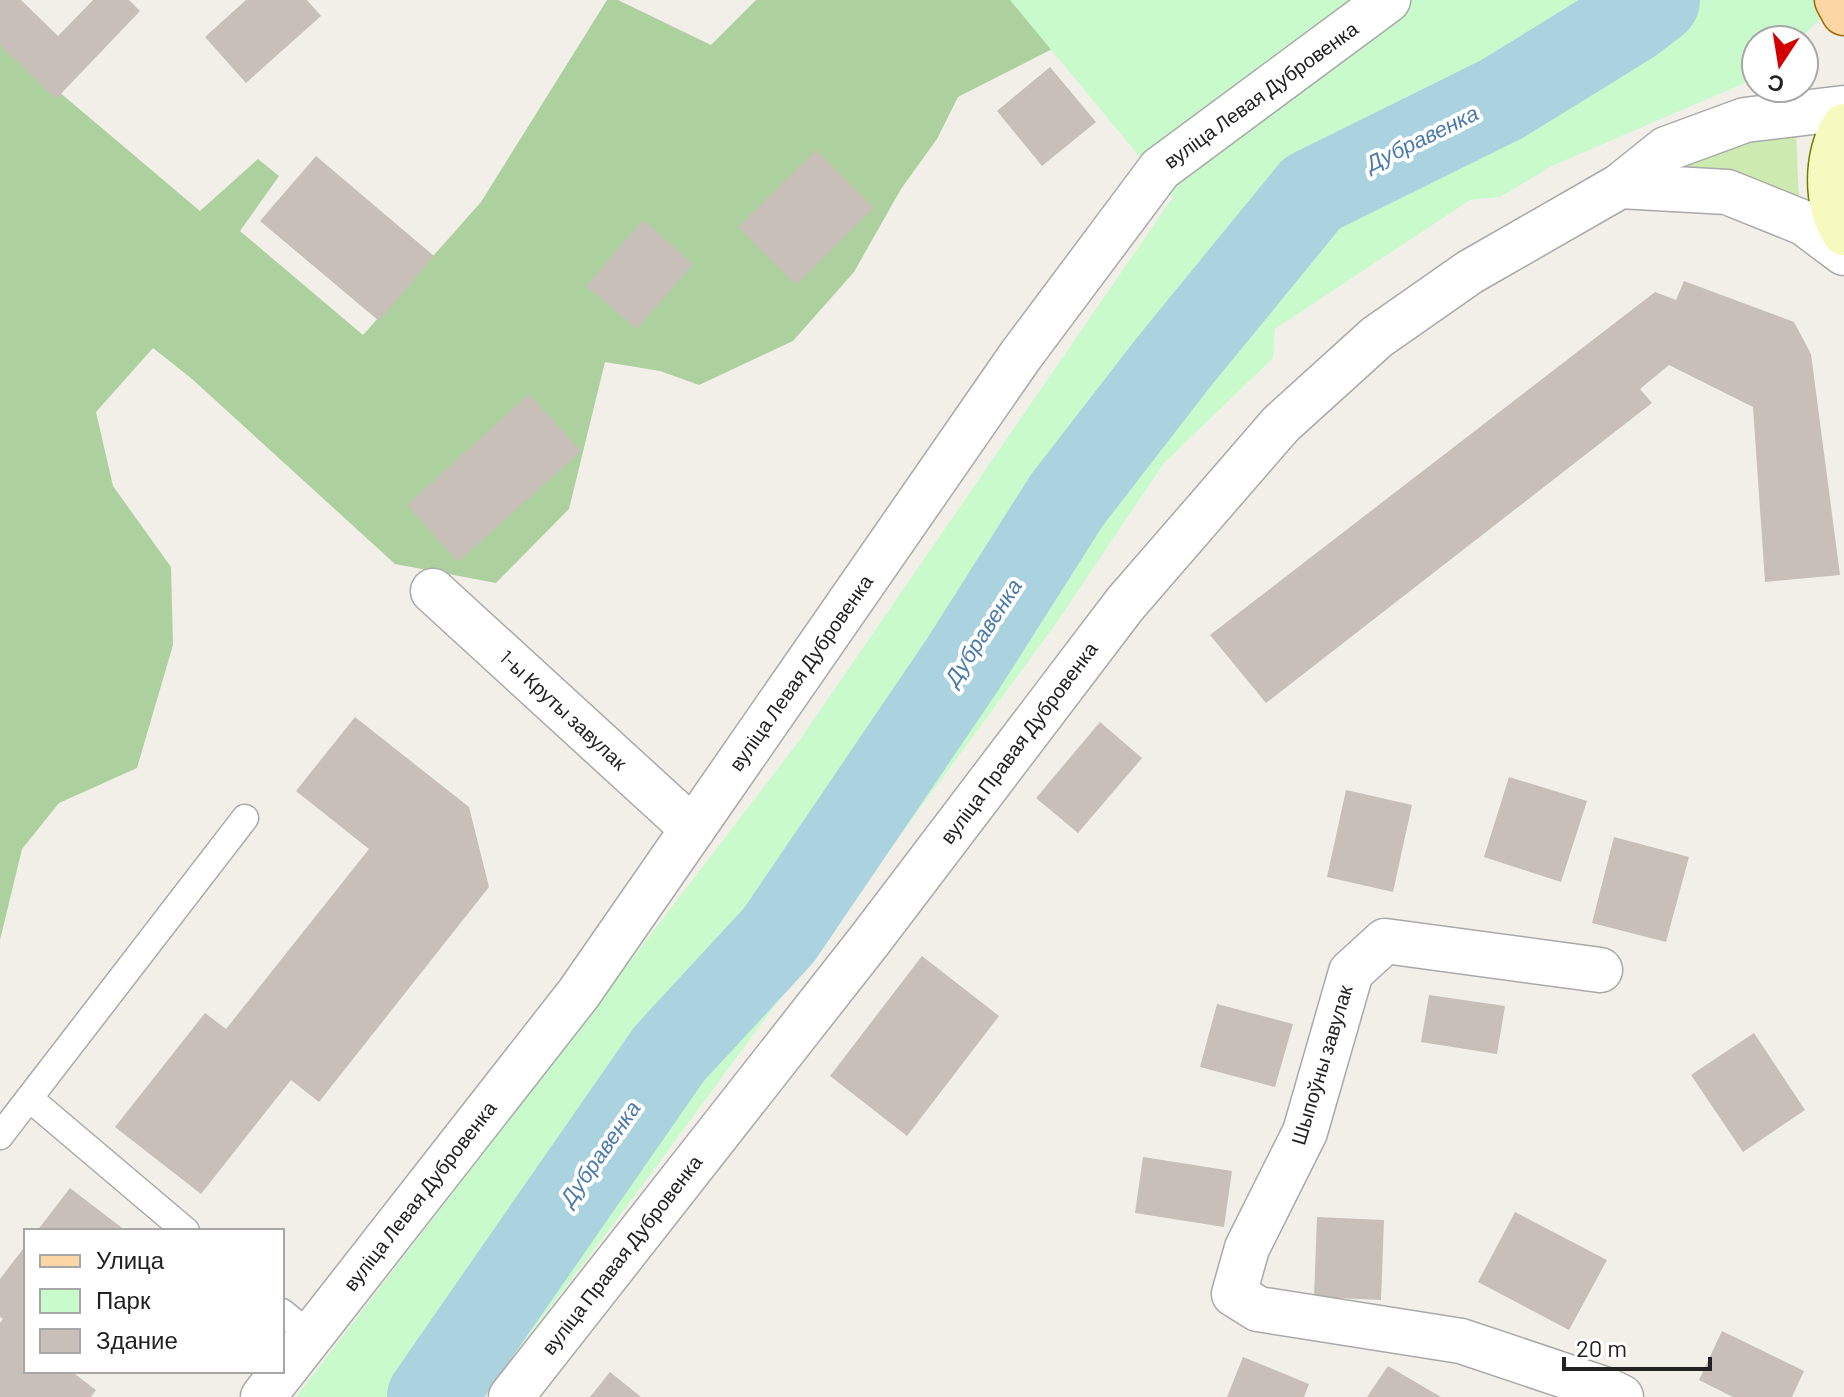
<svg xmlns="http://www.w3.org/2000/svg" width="1844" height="1397" viewBox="0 0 1844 1397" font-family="Barlow,sans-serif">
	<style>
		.grass { fill: #cdebb0 }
		.forest { fill: #add19e }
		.park { fill: #c8facc }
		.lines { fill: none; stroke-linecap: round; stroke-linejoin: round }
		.river { stroke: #aad3df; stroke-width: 88 }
		.building { fill: #c7bfb8 }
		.lane-casing { stroke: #a9a9a9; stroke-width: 29 }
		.street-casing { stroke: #a9a9a9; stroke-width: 47 }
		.secondary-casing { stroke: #707d05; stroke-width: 47 }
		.primary-casing { stroke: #a06b00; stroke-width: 47 }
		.lane { stroke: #fff; stroke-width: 26 }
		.street { stroke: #fff; stroke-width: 44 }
		.secondary { stroke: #f7fabf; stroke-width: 44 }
		.primary { stroke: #fcd6a4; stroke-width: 44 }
		.labels { text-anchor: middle; stroke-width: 8; stroke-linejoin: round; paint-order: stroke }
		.street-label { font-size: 20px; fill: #222; stroke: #fff }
		.water-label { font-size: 22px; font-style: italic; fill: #4a7aab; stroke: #fff }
	</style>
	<rect width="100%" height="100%" fill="#f2efe9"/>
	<path class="grass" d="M 1796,128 L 1799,204 L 1655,176 L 1721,146 Z"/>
	<path class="forest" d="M 607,0 L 618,0 L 711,45 L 756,0 L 1066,0 L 1056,47 L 958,97 L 937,139 L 901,189 L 854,272 L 793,341 L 699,385 L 660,371 L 605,362 L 569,509 L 496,583 L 395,564 L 192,379 L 153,348 L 96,412 L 113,486 L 171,567 L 173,645 L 137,768 L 59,803 L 22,849 L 0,940 L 0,42 L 200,211 L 258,159 L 279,176 L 240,231 L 363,335 L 481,202 Z"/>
	<path class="park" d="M 1010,0 L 1837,0 L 1800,40 L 1756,40 L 1756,78 L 1552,166 L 1500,197 L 1470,200 L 1275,329 L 1273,358 L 1164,463 L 1052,629 L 630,1202 L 482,1397 L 296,1397 L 799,741 L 1173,197 Z"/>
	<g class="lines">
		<path class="river" d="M 431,1397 L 669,1054 L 779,935 L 963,664 L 1067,500 L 1173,363 L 1312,193 L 1502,99 L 1630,20 L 1656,0"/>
	</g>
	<path class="building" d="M 0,0 L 21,0 L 58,36 L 93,0 L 129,0 L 140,11 L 56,99 L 0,45 Z
		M 246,0 L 307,0 L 321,16 L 246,83 L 205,37 Z
		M 1050,67 L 1096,122 L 1042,166 L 997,111 Z
		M 816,150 L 874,208 L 796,285 L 738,227 Z
		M 316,156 L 434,256 L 379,321 L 260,221 Z
		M 643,220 L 693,264 L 637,329 L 586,286 Z
		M 1684,281 L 1794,322 L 1811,354 L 1840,575 L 1765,582 L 1753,407 L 1669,365 L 1640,389 L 1652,403 L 1266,703 L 1210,635 L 1655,292 L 1676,300 Z
		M 529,394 L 581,451 L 458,562 L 407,505 Z
		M 355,717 L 469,807 L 489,887 L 319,1102 L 291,1080 L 201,1194 L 115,1127 L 205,1013 L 226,1029 L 369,849 L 296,791 Z
		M 1100,722 L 1142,758 L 1078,833 L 1036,798 Z
		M 1509,777 L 1587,801 L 1561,882 L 1484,857 Z
		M 1346,790 L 1412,805 L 1393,892 L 1327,877 Z
		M 1614,837 L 1689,857 L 1666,942 L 1592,923 Z
		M 922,956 L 999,1016 L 907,1136 L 830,1076 Z
		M 1429,995 L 1505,1006 L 1497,1054 L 1421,1042 Z
		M 1217,1004 L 1293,1024 L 1275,1087 L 1200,1067 Z
		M 1754,1033 L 1805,1110 L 1743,1152 L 1691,1075 Z
		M 1143,1157 L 1232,1171 L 1224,1227 L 1135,1213 Z
		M 70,1188 L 126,1231 L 37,1231 Z
		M 1515,1212 L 1607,1260 L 1569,1330 L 1478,1282 Z
		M 1317,1217 L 1384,1220 L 1381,1300 L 1314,1297 Z
		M 26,1245 L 26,1371 L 71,1371 L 96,1390 L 91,1397 L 0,1397 L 0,1323 L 3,1319 L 0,1317 L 0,1279 Z
		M 1722,1331 L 1804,1371 L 1792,1397 L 1733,1397 L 1699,1380 Z
		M 1243,1357 L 1309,1384 L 1304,1397 L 1227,1397 Z
		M 1388,1366 L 1441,1397 L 1367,1397 Z
		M 610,1372 L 641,1397 L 590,1397 Z"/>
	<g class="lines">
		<defs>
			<path id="lane" d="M 29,1098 L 186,1231
				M 0,1136 L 245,818
				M 282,1312 L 311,1336"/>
			<path id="street" d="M 1620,186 L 1727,192 L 1804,223 L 1844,253
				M 433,591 L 693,829
				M 1600,970 L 1385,941 L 1351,972 L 1305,1132 L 1247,1248 L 1234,1294 L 1258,1309 L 1461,1341 L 1607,1390 L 1621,1397
				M 263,1397 L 579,993 L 1021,355 L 1160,169 L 1388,0
				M 511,1397 L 869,941 L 1125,604 L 1281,424 L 1377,337 L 1470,272 L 1620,186 L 1666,149 L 1745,120 L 1844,108"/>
			<path id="secondary" d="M 1844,126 C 1826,157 1825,202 1844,233"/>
			<path id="primary" d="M 1837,0 L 1844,13"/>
		</defs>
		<use href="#lane" class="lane-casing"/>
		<use href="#street" class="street-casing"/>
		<use href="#secondary" class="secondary-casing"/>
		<use href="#primary" class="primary-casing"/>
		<use href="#lane" class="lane"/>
		<use href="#street" class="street"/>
		<use href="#secondary" class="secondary"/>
		<use href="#primary" class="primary"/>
	</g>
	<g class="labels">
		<g class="street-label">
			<text transform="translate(1261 95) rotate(-36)" y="7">вуліца Левая Дубровенка</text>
			<text transform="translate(801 673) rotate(-55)" y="7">вуліца Левая Дубровенка</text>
			<text transform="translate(563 710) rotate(43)" y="7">1-ы Круты завулак</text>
			<text transform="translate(1019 743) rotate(-53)" y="7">вуліца Правая Дубровенка</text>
			<text transform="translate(1322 1065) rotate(-73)" y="7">Шыпоўны завулак</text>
			<text transform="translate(420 1196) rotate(-52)" y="7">вуліца Левая Дубровенка</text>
			<text transform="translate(622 1255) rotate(-52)" y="7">вуліца Правая Дубровенка</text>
		</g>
		<g class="water-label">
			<text transform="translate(1422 138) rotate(-26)" y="8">Дубравенка</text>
			<text transform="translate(983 632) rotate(-57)" y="8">Дубравенка</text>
			<text transform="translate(600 1153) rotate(-55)" y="8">Дубравенка</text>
		</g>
	</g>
	<rect x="24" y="1229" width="260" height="144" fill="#ffffff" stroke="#a7a7a7" stroke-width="2"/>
	<rect x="40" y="1255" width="40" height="12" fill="#fcd6a4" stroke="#a7a7a7" stroke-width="2"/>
	<text x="96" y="1269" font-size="24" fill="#222222">Улица</text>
	<rect x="40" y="1289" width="40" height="24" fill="#c8facc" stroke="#a7a7a7" stroke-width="2"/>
	<text x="96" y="1309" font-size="24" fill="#222222">Парк</text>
	<rect x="40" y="1329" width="40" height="24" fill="#c7bfb8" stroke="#a7a7a7" stroke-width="2"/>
	<text x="96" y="1349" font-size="24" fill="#222222">Здание</text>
	<g transform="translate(1780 64) rotate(192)"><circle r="38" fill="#ffffff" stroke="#a7a7a7" stroke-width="2"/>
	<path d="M0-6L14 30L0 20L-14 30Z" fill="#d40000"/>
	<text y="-12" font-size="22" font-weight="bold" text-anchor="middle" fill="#222222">С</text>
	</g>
	<path d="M1564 1357v12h146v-12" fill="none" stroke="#222222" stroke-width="4"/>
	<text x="1576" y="1357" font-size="24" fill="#222222" stroke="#ffffff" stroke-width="6" paint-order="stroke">20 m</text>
</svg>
